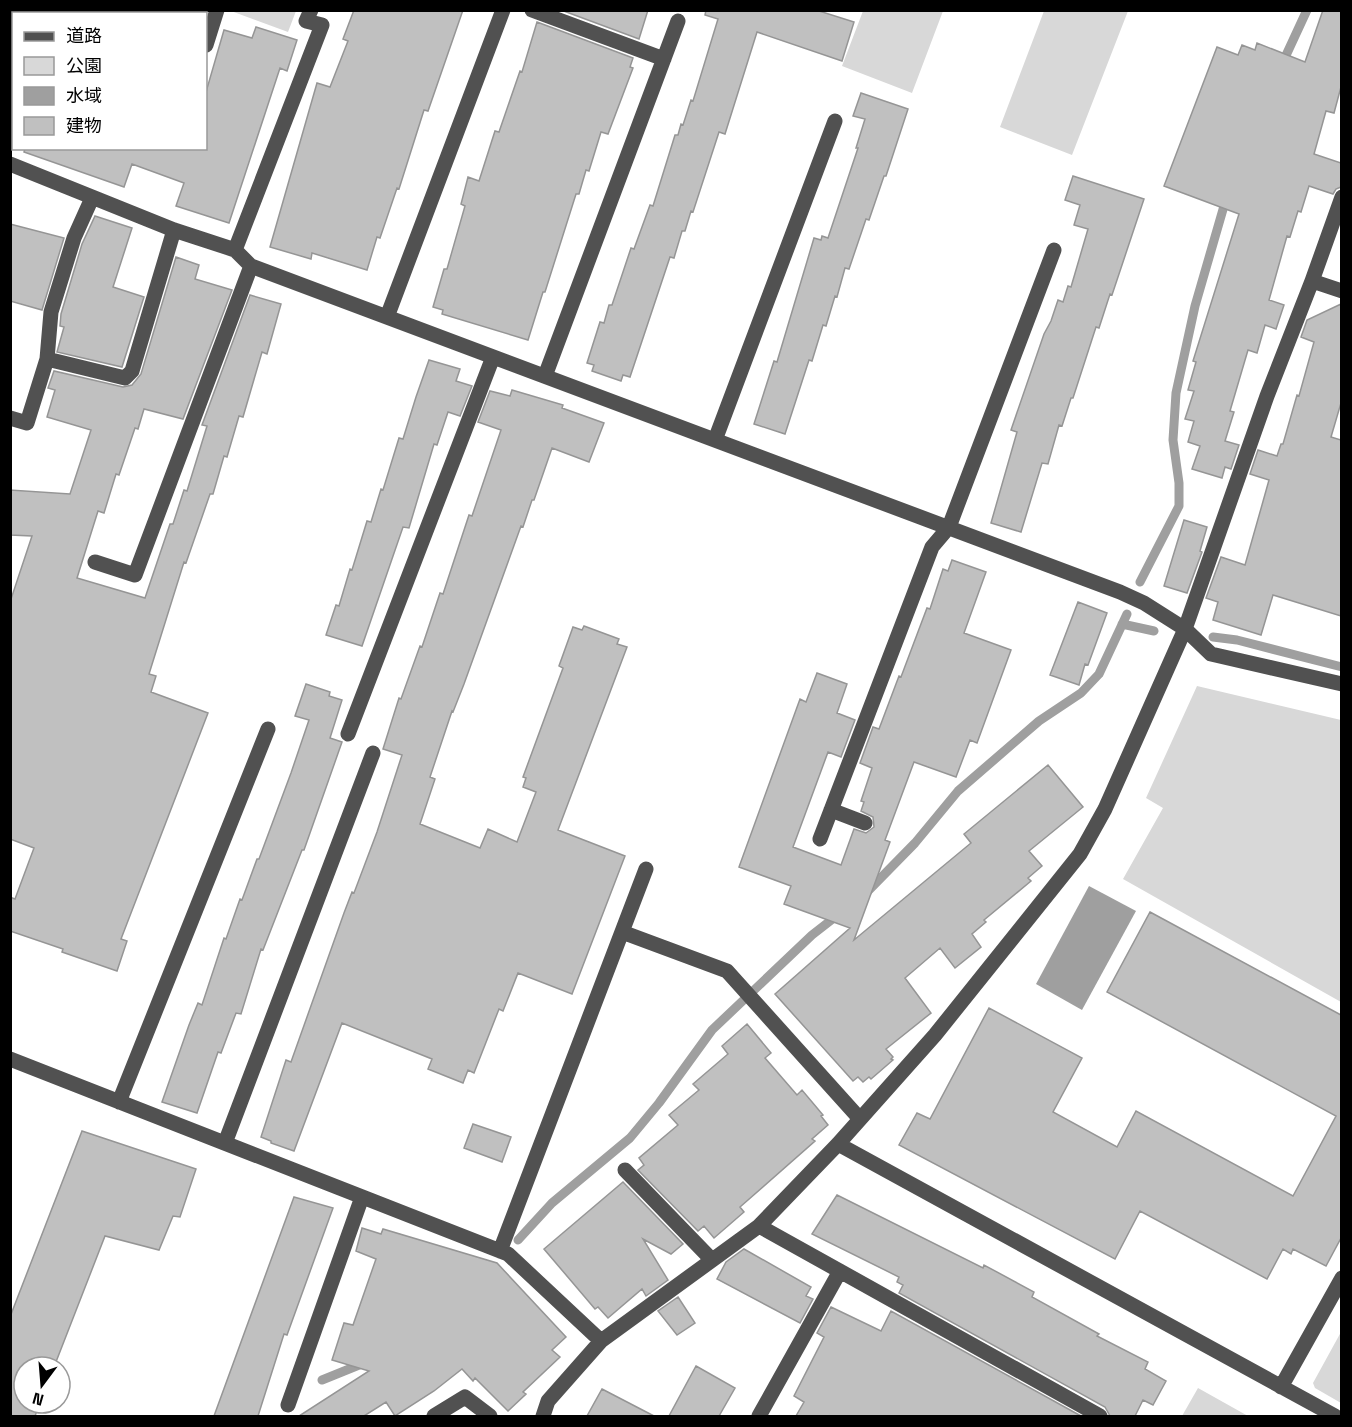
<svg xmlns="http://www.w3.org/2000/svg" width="1352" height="1427" viewBox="0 0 1352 1427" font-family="'Space Grotesk','Noto Sans JP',sans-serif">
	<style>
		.green { fill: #d8d8d8 }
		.water { fill: #9f9f9f }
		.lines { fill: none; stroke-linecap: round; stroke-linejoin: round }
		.stream { stroke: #9f9f9f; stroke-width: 9 }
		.building { fill: #c0c0c0; stroke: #959595; stroke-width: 1.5 }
		.minor { stroke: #515151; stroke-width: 15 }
	</style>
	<rect width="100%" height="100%" fill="#fff"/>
	<path class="green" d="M 231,11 L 296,10 L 296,11 L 288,32 Z
		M 863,11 L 943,11 L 912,93 L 842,66 Z
		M 1044,11 L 1128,11 L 1072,155 L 1000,127 Z
		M 1197,686 L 1341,720 L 1341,1002 L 1123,879 L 1163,808 L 1146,798 Z
		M 1341,1332 L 1342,1403 L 1341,1403 L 1315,1388 L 1313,1383 Z
		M 1198,1388 L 1248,1416 L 1182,1416 Z"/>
	<path class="water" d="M 1089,886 L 1136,911 L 1082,1010 L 1036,984 Z"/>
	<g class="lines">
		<path class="stream" d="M 1282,64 L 1307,10
			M 1140,582 L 1179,506 L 1179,483 L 1173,440 L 1176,393 L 1195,306 L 1226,199
			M 1122,624 L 1154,631
			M 1213,637 L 1237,640 L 1342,667
			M 866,893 L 915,843 L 958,791 L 1039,721 L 1081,693 L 1099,674 L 1127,614
			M 518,1240 L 552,1203 L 630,1138 L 659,1103 L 712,1030 L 812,935 L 839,914
			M 322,1380 L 364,1363"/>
	</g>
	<path class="building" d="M 354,10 L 463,10 L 428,111 L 424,110 L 399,189 L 397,188 L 380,238 L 377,237 L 367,270 L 312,253 L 311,259 L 270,247 L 317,83 L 330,87 L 348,41 L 343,39 Z
		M 561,10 L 648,10 L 639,39 Z
		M 706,10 L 816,10 L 854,22 L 842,61 L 757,32 L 725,134 L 719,132 L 693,212 L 691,211 L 685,231 L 682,231 L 674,258 L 670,257 L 630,377 L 623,375 L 621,381 L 592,371 L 594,365 L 587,363 L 600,322 L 604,323 L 609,305 L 612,305 L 631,248 L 634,249 L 650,205 L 653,206 L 675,135 L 678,135 L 681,124 L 683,125 L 691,100 L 693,101 L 718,19 L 705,15 Z
		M 1323,10 L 1341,10 L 1341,87 L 1334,113 L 1326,111 L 1314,154 L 1341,163 L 1341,187 L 1336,189 L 1333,194 L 1309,186 L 1301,212 L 1298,211 L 1290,237 L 1287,236 L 1269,300 L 1284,305 L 1276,329 L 1265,325 L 1257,353 L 1248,350 L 1230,411 L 1234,412 L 1225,441 L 1239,445 L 1231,469 L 1225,467 L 1222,478 L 1192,469 L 1200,446 L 1188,442 L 1194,421 L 1185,419 L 1194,391 L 1188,390 L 1196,362 L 1193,361 L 1239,214 L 1164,186 L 1217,47 L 1238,55 L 1242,45 L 1255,50 L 1257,43 L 1305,62 Z
		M 537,22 L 633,58 L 630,67 L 633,68 L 608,134 L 601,132 L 589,171 L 586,170 L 579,194 L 576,194 L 545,292 L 543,292 L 528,340 L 442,314 L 443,310 L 433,307 L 444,269 L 447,269 L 465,206 L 461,204 L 468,177 L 479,181 L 495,131 L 499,132 L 520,71 L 522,72 Z
		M 256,27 L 297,40 L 287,71 L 280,68 L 229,223 L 176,206 L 184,183 L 132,164 L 124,187 L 24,152 L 25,148 L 206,148 L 206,92 L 224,30 L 252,38 Z
		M 861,93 L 908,109 L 886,176 L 884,176 L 869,220 L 866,219 L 849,269 L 845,268 L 837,297 L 835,296 L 826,326 L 823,325 L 812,361 L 809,360 L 785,434 L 754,424 L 774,361 L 777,362 L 814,238 L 821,240 L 822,236 L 828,238 L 858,148 L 856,148 L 865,119 L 853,116 Z
		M 1073,176 L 1144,199 L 1112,295 L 1110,294 L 1099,328 L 1096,327 L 1073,398 L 1071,398 L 1062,426 L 1059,425 L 1048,464 L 1042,463 L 1021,532 L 991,523 L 1017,432 L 1011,430 L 1044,334 L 1051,321 L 1058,300 L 1063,302 L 1068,286 L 1071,287 L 1088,229 L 1074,225 L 1080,205 L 1065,200 Z
		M 95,216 L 132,228 L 113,287 L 144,297 L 122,367 L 57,352 L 64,327 L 60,326 L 61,314 L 82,244 Z
		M 10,224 L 64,238 L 42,310 L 10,301 Z
		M 176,257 L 199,265 L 195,279 L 232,290 L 183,419 L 144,409 L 138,429 L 135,428 L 119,475 L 116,474 L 104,513 L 98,511 L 77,578 L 145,598 L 170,524 L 173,524 L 184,490 L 187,491 L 207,426 L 202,425 L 250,295 L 281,304 L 267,354 L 262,352 L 243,417 L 239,416 L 227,457 L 224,456 L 213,494 L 210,494 L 186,563 L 184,562 L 149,674 L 156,676 L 151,692 L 208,713 L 121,939 L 127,941 L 117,971 L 62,952 L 63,949 L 10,931 L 10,897 L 15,899 L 34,848 L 10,839 L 10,602 L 32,536 L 10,535 L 10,490 L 70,494 L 91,430 L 47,417 L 55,390 L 48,388 L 54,371 L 123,387 L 132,385 L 141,374 Z
		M 1341,304 L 1341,403 L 1331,437 L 1341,440 L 1341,616 L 1273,595 L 1261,635 L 1213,620 L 1218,602 L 1206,598 L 1221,557 L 1245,565 L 1262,505 L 1269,480 L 1250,474 L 1258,450 L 1277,456 L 1281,444 L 1283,444 L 1297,395 L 1299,396 L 1314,342 L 1301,337 L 1307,320 Z
		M 429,360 L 460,369 L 456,381 L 472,386 L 460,416 L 448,412 L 437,445 L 434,444 L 409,528 L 403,527 L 362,646 L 326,635 L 336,605 L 339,606 L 350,569 L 352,570 L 367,521 L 371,522 L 381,489 L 383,490 L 399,438 L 403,439 L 416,397 Z
		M 512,390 L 563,405 L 562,408 L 604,423 L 589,462 L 552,448 L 534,500 L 532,500 L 523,527 L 521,526 L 464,684 L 453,712 L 452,711 L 430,777 L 435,779 L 420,824 L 480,848 L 488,829 L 517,842 L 536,792 L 523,787 L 526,778 L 523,777 L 563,668 L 559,666 L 573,627 L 582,630 L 584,626 L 619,639 L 617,644 L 627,647 L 558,830 L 625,856 L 572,994 L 518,973 L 503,1011 L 499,1009 L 474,1073 L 468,1070 L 463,1083 L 428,1069 L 432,1059 L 342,1023 L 294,1151 L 271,1143 L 271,1141 L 261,1137 L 286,1060 L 291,1062 L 344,913 L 352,892 L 354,893 L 377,832 L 402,755 L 383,749 L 399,698 L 401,699 L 420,646 L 422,647 L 440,593 L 443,594 L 469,515 L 472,516 L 501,430 L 478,422 L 490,391 L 510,396 Z
		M 1184,520 L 1207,527 L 1200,551 L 1202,552 L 1187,593 L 1164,586 Z
		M 952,560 L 986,572 L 964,633 L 1011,650 L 977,743 L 970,740 L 956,777 L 914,762 L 885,840 L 890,842 L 854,940 L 971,843 L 964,834 L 1048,765 L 1083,807 L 1029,851 L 1042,866 L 1028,878 L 1031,881 L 984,920 L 986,922 L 972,934 L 981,947 L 955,968 L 940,948 L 905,978 L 931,1013 L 886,1049 L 893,1057 L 891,1059 L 893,1060 L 871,1079 L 869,1077 L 863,1082 L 858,1077 L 853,1081 L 775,994 L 850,928 L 784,904 L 791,886 L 739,867 L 800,699 L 806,702 L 817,673 L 847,684 L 837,713 L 855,720 L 841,757 L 828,752 L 793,847 L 841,865 L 854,829 L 866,833 L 874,827 L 873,817 L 861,811 L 864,802 L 861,801 L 872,768 L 860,763 L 873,727 L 879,729 L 899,676 L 901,677 L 927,608 L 930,609 L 943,569 L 948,571 Z
		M 1078,602 L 1107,613 L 1088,665 L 1085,664 L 1079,685 L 1050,675 Z
		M 306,684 L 330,692 L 329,696 L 342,700 L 330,738 L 342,742 L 304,850 L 302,850 L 263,950 L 261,949 L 241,1014 L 236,1013 L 221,1053 L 218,1052 L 197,1113 L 162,1102 L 189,1025 L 198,1003 L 202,1005 L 224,938 L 226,939 L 240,899 L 242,900 L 257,859 L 259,859 L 291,773 L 309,720 L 295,716 Z
		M 1150,912 L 1341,1015 L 1341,1238 L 1326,1266 L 1293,1249 L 1291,1254 L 1283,1249 L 1267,1279 L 1140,1211 L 1115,1259 L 899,1145 L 917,1113 L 930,1119 L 989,1008 L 1082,1058 L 1053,1112 L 1117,1147 L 1136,1111 L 1293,1196 L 1336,1116 L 1107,992 Z
		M 747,1024 L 771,1053 L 765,1058 L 797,1095 L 802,1090 L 823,1115 L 821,1116 L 828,1125 L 812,1139 L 815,1141 L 740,1207 L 744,1212 L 714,1238 L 704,1226 L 698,1231 L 638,1170 L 644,1165 L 639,1158 L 678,1125 L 669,1115 L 699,1090 L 693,1084 L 728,1054 L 722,1046 Z
		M 473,1124 L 511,1137 L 502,1162 L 464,1148 Z
		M 82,1131 L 196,1169 L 180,1217 L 173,1216 L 159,1250 L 105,1236 L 54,1367 L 24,1367 L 24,1403 L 40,1403 L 35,1416 L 10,1416 L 10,1317 Z
		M 623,1182 L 683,1244 L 671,1254 L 643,1239 L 668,1280 L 646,1296 L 642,1289 L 608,1318 L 598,1307 L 595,1309 L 544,1249 Z
		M 837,1195 L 983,1268 L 984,1265 L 1034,1292 L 1032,1297 L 1099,1334 L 1097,1336 L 1148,1362 L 1145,1369 L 1166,1381 L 1153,1405 L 1143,1400 L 1135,1416 L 1110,1416 L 1105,1407 L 899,1293 L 903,1285 L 897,1282 L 899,1277 L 812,1234 Z
		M 294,1197 L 333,1208 L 287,1335 L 284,1334 L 258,1416 L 214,1416 Z
		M 362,1228 L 381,1234 L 383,1229 L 497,1263 L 566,1337 L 552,1350 L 560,1357 L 523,1392 L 526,1394 L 508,1411 L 475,1378 L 473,1381 L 462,1369 L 434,1391 L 395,1416 L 386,1402 L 364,1416 L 299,1416 L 369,1371 L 332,1360 L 344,1323 L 353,1325 L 376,1259 L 356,1251 Z
		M 744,1249 L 811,1287 L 806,1296 L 813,1299 L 800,1323 L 717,1279 L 726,1262 Z
		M 678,1297 L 695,1323 L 677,1335 L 658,1311 Z
		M 831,1307 L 881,1331 L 891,1311 L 1081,1416 L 796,1416 L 804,1402 L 794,1396 L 824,1337 L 817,1333 Z
		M 696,1366 L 735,1388 L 719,1416 L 669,1416 Z
		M 602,1389 L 654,1416 L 587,1416 Z"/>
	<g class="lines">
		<path class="minor" d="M 532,10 L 664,59
			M 206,45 L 217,10
			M 10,164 L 174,230 L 235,250 L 251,266 L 1120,592 L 1144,603 L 1185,629 L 1211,654 L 1342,684
			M 235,250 L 322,25 L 306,21 L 311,10
			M 1312,281 L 1342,291
			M 387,317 L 503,10
			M 47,359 L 125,378 L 132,371 L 174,230
			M 545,376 L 678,21
			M 10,418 L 27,423 L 47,359 L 51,312 L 74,238 L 92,198
			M 715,440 L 835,121
			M 95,562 L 135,575 L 251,266
			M 348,734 L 493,357
			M 831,810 L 865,823
			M 820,839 L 932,547 L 949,527 L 1054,250
			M 622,932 L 727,971 L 860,1119
			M 10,1059 L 508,1254 L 601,1341
			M 119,1102 L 268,729
			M 225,1143 L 373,753
			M 838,1144 L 1335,1416
			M 625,1170 L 712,1260
			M 759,1226 L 1100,1416
			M 500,1251 L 646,869
			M 1281,1387 L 1342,1278
			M 288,1405 L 362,1197
			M 434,1416 L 465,1397 L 490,1416
			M 543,1416 L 548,1401 L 601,1341 L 759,1226 L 838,1144 L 935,1035 L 1080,854 L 1105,809 L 1185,629 L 1267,396 L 1312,281 L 1342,197
			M 759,1416 L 840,1271"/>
	</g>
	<rect width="1352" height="1427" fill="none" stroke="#000000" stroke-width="24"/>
	<rect x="12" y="12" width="195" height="138" fill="#ffffff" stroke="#999999" stroke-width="1.5"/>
	<rect x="24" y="32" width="30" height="9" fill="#515151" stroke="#999999" stroke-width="1.5"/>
	<text x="66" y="42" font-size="18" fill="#000000">道路</text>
	<rect x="24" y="57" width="30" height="18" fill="#d8d8d8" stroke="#999999" stroke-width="1.5"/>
	<text x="66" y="72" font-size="18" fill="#000000">公園</text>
	<rect x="24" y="87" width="30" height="18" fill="#9f9f9f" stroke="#999999" stroke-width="1.5"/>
	<text x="66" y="102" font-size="18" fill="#000000">水域</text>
	<rect x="24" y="117" width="30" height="18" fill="#c0c0c0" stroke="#999999" stroke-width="1.5"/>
	<text x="66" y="132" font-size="18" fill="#000000">建物</text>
	<g transform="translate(42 1385) rotate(196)"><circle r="28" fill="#ffffff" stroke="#999999" stroke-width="1.5"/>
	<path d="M0-4.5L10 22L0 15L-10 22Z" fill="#000000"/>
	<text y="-9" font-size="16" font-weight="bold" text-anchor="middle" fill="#000000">N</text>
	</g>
</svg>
